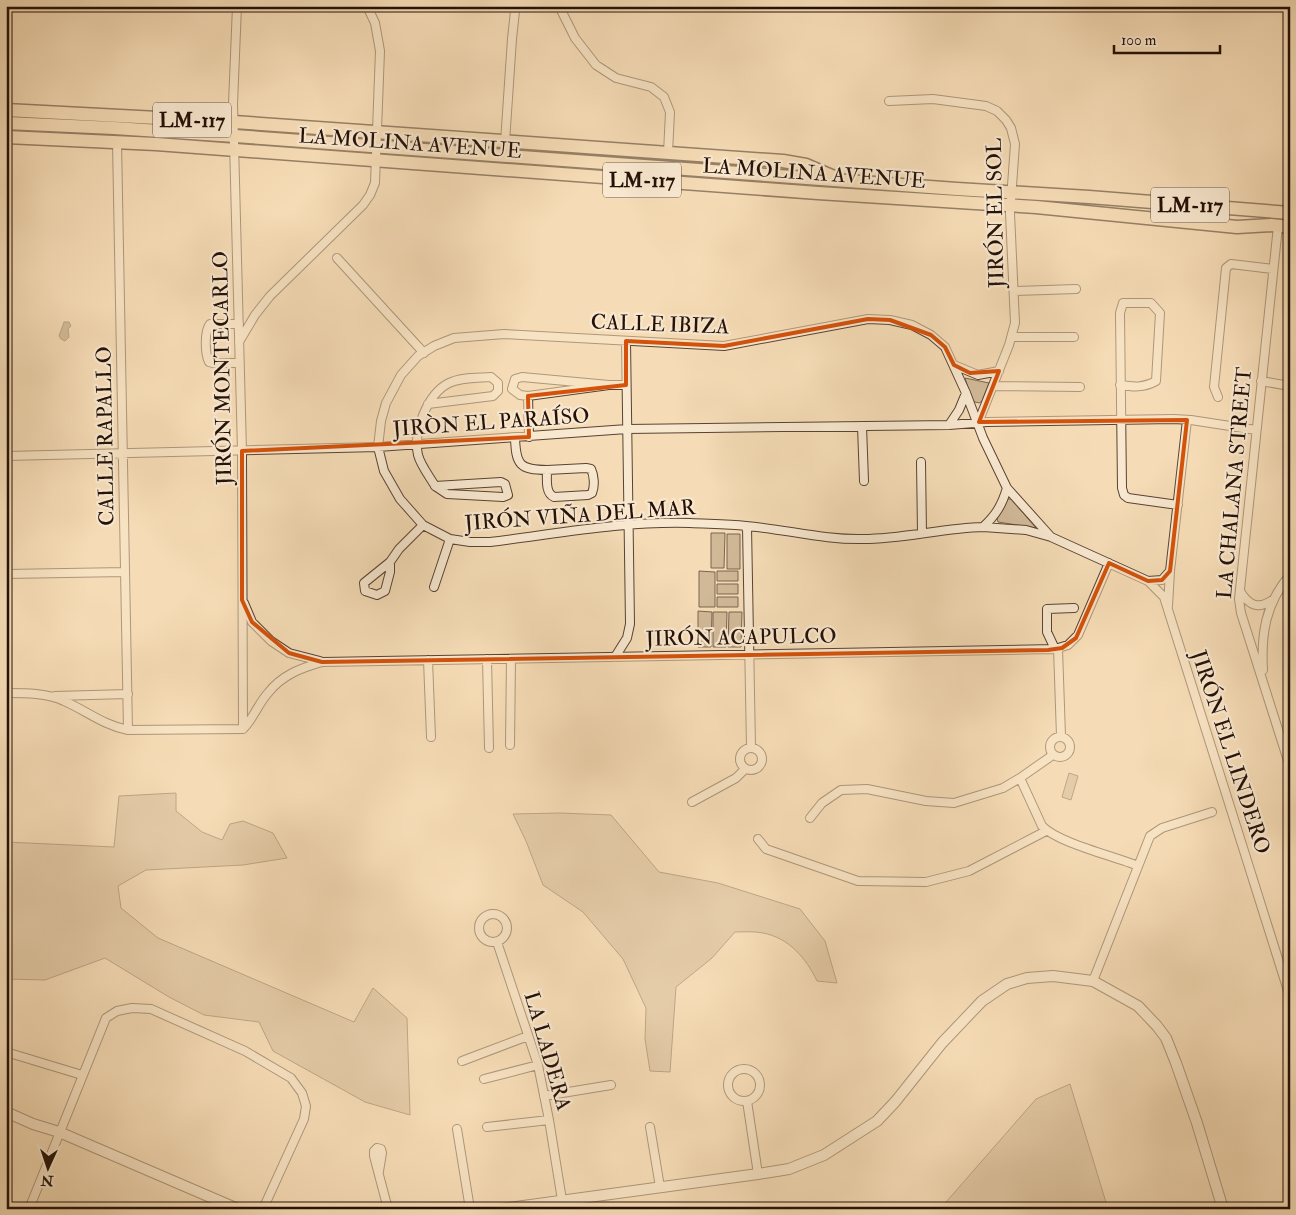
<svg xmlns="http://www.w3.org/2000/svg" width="1296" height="1215" viewBox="0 0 1296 1215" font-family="'IM FELL Double Pica',serif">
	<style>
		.green { fill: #d1b998; stroke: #7a6450 }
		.water { fill: #ae977a; stroke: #77614c }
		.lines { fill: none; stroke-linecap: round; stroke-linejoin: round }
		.minor-casing { stroke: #584333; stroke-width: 10 }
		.tertiary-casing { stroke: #584333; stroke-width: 12 }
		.primary-casing { stroke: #241007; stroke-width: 15 }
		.minor { stroke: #f8e8d0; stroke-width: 8 }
		.tertiary { stroke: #f8e8d0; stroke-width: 10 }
		.primary { stroke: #f5dcb6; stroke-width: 12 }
		.marked { fill: none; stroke: #d4520c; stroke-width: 4; stroke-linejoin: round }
		.labels { text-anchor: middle; stroke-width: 4.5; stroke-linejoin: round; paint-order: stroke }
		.shield { fill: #f8e8d0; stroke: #645143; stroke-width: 1 }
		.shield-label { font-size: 20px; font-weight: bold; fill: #241007 }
		.street-label { font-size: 21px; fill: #241007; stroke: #f8e8d0 }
	</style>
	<rect width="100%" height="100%" fill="#f5dcb6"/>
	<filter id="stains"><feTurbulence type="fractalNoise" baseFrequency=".004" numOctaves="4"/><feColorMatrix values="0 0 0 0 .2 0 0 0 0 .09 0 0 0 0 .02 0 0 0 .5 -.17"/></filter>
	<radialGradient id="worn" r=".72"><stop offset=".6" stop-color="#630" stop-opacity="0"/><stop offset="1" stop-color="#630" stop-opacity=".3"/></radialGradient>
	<path class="green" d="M 965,378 L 989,383 L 982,401 L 979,403 L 972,401 Z
		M 1006,499 L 1011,499 L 1036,528 L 998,522 L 997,518 Z
		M 711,533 L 725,533 L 724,568 L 711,568 Z
		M 727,534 L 740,534 L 740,569 L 727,569 Z
		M 699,571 L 715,572 L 715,607 L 699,607 Z
		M 717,571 L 738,571 L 738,581 L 717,581 Z
		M 717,584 L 738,584 L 738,594 L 717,594 Z
		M 717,597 L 738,597 L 738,607 L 717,607 Z
		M 698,611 L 712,612 L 711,647 L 698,647 Z
		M 713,612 L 727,612 L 726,647 L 713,647 Z
		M 729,612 L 742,612 L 741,647 L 728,647 Z
		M 1069,773 L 1078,776 L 1071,800 L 1062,797 Z
		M 176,793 L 176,811 L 202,832 L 222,840 L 230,824 L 243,821 L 273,833 L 287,858 L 243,865 L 146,870 L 118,886 L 121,908 L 158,938 L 354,1022 L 373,988 L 407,1018 L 410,1115 L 365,1102 L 273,1051 L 259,1022 L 204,1015 L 169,997 L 105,958 L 45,980 L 6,979 L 6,842 L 114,847 L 119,796 Z
		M 560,813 L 611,815 L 659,872 L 718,883 L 800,909 L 825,941 L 837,983 L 817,981 C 806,958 789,938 763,933 C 754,931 744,932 735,932 L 712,958 L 676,987 L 670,1072 L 650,1071 L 645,1039 L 646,1008 L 623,959 L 583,912 L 543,885 L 526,841 L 513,814 Z
		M 1070,1084 L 1108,1209 L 940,1209 L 1036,1099 Z"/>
	<path class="water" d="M 64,322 L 69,322 L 71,326 L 68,329 L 69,337 L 65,341 L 61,339 L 59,336 Z"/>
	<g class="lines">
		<defs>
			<path id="minor" d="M 237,6 L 233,104 L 242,451 L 243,729
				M 517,6 L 515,11 L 512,39 L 505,142 L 518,157
				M 559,6 L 575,38 L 596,65 L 616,78 L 651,87 L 664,97 L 670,112 L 668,153
				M 889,101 L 933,99 L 986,106 L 997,111 L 1006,120 L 1011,128 L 1015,144 L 1010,213 L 1015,323 L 1009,345 L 978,423
				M 117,142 L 128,730
				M 1278,226 L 1239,599 L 1241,613 L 1290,767
				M 337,258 L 424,353
				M 1014,291 L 1076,289
				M 239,324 L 210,324 C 204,332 205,354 209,362 L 213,363 L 239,363
				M 1012,337 L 1074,337
				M 239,342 L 255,315 L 270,296 L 363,205 L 370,195 L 375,183 L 380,51 L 375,23 L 367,6
				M 954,365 L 978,375 L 999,371
				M 1261,381 L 1290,386
				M 609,385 L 522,377 L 515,379 L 512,389 L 520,395 L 528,396 L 609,385 L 626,385
				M 1120,385 C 1134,387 1143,388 1156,381 L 1160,313 L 1151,303 L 1123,303 L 1120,313 L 1122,488 L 1124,495 L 1128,498 L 1178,505
				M 993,386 L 1080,387
				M 528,396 L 529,437
				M 1218,397 L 1214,387 L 1226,268 L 1231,264 L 1273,269
				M 428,404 L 493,396 L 498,391 L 498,383 L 491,377 C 477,378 461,377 449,383 C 427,394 413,432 418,455 C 421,466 430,477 435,486
				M 949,425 L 959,410 L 966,393
				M 862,426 L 864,481
				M 515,438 C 516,464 519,470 547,470
				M 6,456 L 378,447 L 627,429 L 949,425 L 987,422 L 1174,419 L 1191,420 L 1256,430
				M 921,462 L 922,533
				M 586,468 L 591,469 C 594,475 595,486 592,493 L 588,495 L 554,497 C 545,493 547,479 547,470 Z
				M 501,482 L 505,484 L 508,495 L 503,497 L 447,494 L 435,486 Z
				M 1007,488 C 1002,505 996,515 983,527 C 943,528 903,539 863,539 C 824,540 785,529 746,526 C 728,524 708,524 690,523 C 623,521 556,534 490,542 L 470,542 L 450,539 L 423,525 L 400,499 L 384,471 L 378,447 L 381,421 L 386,403 L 401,375 L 418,356 L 434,346 L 454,338 L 504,334 L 724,346 L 868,319 L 890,320 L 912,325 L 931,335 L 945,347 L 966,393 L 983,438 L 1007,488 L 1051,537 L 1148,581 L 1164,597 L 1290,997
				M 747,526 L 751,748
				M 983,527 L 1026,530 L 1051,537
				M 390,562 L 390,572 L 385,591 L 377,595 L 365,591 L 364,583 L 390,562 L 399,549 L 423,525
				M 6,574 L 125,572
				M 1148,581 L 1162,580 L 1170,571
				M 434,587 L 450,539
				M 1240,591 C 1249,606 1259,610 1274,599
				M 244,603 L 252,622 L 271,641 L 289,653 L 320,661
				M 1168,606 L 1170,571 L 1187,420
				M 1055,649 L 1047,632 L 1047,609 L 1074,608
				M 1058,649 L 1061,736
				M 615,657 L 627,638 L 630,624 L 626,341
				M 487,659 L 489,748
				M 428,660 L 431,737
				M 1263,670 C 1261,635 1265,604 1290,575
				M 6,693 C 25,693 48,693 64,701 C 87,711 103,725 128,730 L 243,729 C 254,718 258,704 268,693 C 282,675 301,668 322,662 L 1055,649 L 1068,645 L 1078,635 L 1109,563
				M 55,696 L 128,694
				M1050 747a10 10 0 1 1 20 0a10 10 0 1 1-20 0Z
				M 510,745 L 511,659
				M740 759a11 11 0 1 1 22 0a11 11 0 1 1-22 0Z
				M 1020,778 L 1042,826 C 1058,843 1114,856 1138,866
				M 692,802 L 736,778 L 745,769
				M 810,818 L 822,803 L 841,790 L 867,789 L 926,801 L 954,803 L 1003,788 L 1020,778 L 1050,757 L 1052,753
				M 758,839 L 766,849 L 858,881 L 926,882 L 969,871 L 1046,831
				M479 928a14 14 0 1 1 28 0a14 14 0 1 1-28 0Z
				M 497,942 L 538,1065 L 549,1120 L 562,1200
				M 1093,981 L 1150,836 L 1162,828 L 1212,812
				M 6,1052 L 82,1075
				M 462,1061 L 528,1036
				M728 1085a16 16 0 1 1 32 0a16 16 0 1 1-32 0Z
				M 484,1079 L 538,1065
				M 544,1096 L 611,1085
				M 747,1101 L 758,1174
				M 487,1127 L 549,1120
				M 650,1127 L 660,1187
				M 457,1129 L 470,1209
				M 379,1171 L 382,1153 L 381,1149 L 377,1148 L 374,1151 L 374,1156 L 388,1209
				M 577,1198 L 578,1209
				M 29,1209 L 106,1018 L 117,1011 L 132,1008 L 151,1009 L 245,1051 L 291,1078 L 302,1093 L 306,1106 L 304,1119 L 263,1209"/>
			<path id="tertiary" d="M 6,1112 L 33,1124 L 59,1132 L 238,1209
				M 501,1209 L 758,1174 L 789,1169 L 824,1155 L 877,1121 L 895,1102 L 942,1043 L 982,1001 L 1007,984 L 1027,978 L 1053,976 L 1093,981 L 1138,1006 L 1157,1026 L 1166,1038 L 1176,1063 L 1197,1123 L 1223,1209"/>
			<path id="primary" d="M 6,110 L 234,122 L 783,161 L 806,165 L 834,177
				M 6,123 L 114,128 L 235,136 L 957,189 L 1089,197 L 1290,213
				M 6,137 L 156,144 L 818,193 L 1036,207 L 1237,227 L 1271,225 L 1290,227"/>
		</defs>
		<use href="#minor" class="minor-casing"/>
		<use href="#tertiary" class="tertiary-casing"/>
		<use href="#primary" class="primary-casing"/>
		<use href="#minor" class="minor"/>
		<use href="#tertiary" class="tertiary"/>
		<use href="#primary" class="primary"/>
	</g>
	<path d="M0 0H1296V1215H0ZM 868,319 L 890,320 L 931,335 L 945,347 L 954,365 L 970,373 L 999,371 L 979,422 L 1187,420 L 1170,571 L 1162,580 L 1148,581 L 1109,563 L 1076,638 L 1062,648 L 1048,650 L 322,662 L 289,653 L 252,622 L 242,600 L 242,451 L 529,437 L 528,396 L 626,385 L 626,341 L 724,346 Z" fill="#f5dcb6" fill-opacity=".55" fill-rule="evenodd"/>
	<path class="marked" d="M 868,319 L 890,320 L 931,335 L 945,347 L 954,365 L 970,373 L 999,371 L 979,422 L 1187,420 L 1170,571 L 1162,580 L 1148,581 L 1109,563 L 1076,638 L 1062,648 L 1048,650 L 322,662 L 289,653 L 252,622 L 242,600 L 242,451 L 529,437 L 528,396 L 626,385 L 626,341 L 724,346 Z"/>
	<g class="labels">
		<g class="shield">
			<rect x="153" y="102.5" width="78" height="35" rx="4"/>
			<rect x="603" y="162.5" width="78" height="35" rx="4"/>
			<rect x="1151" y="187.5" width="78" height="35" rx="4"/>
		</g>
		<g class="shield-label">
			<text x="192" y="127">LM-117</text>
			<text x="642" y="187">LM-117</text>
			<text x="1190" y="212">LM-117</text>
		</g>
		<g class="street-label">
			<text transform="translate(410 143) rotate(4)" y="7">LA MOLINA AVENUE</text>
			<text transform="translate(814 173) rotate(4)" y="7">LA MOLINA AVENUE</text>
			<text transform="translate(995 213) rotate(-91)" y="7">JIRÓN EL SOL</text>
			<text transform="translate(660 324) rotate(2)" y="7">CALLE IBIZA</text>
			<text transform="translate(222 368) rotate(-91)" y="7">JIRÓN MONTECARLO</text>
			<text transform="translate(491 422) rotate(-4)" y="7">JIRÒN EL PARAÍSO</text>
			<text transform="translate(105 436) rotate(-91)" y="7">CALLE RAPALLO</text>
			<text transform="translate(1234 483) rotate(-85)" y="7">LA CHALANA STREET</text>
			<text transform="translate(580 515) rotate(-4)" y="7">JIRÓN VIÑA DEL MAR</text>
			<text transform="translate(741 637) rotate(-1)" y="7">JIRÓN ACAPULCO</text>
			<text transform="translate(1231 752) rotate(72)" y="7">JIRÓN EL LINDERO</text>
			<text transform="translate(548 1051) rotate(74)" y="7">LA LADERA</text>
		</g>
	</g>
	<rect width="1296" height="1215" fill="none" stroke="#f5dcb6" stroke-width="25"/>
	<rect x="8" y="8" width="1281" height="1200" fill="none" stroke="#241007" stroke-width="2.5"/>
	<rect x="12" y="12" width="1271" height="1190" fill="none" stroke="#241007"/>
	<g transform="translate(48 1168) rotate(183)" stroke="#f8e8d0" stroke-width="4" paint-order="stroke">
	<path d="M0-4L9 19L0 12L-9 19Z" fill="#241007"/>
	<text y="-8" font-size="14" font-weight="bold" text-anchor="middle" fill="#241007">N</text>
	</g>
	<path d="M1114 45v8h106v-8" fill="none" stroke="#241007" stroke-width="2.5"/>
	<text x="1121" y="45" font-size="15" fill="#241007" stroke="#f8e8d0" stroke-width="4" paint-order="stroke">100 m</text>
	<rect width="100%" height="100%" filter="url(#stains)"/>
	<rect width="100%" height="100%" fill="url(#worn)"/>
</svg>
